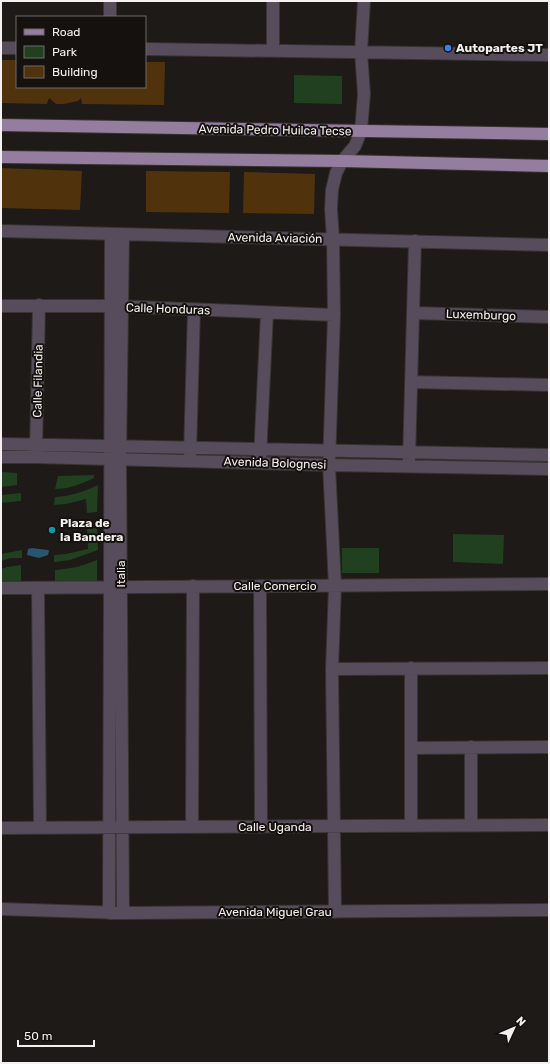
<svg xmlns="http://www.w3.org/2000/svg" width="550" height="1064" viewBox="0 0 550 1064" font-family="Rubik,sans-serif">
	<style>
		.green { fill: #214020 }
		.water { fill: #2a5571 }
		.building { fill: #50330c }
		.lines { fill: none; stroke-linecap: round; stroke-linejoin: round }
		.minor-casing { stroke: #373431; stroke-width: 14 }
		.major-casing { stroke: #373431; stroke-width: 14 }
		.minor { stroke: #574c5c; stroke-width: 12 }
		.major { stroke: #957d9f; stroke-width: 12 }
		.shop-dot { fill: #3f7fe0; stroke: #14110e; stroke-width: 1.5 }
		.culture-dot { fill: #0f9aa8; stroke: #14110e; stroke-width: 1.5 }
		.labels { text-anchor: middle; stroke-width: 4; stroke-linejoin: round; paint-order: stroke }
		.poi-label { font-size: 12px; font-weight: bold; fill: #f3f1ef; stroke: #14110e; text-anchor: start }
		.street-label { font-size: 12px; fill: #f3f1ef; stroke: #14110e }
	</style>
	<rect width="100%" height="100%" fill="#1d1a17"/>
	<path class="green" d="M 294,75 L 342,76 L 342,104 L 294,103 Z
		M 1,472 L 17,473 L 17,485 L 1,487 Z
		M 94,475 L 94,478 C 81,484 70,489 55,489 L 58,476 Z
		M 98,485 L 97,512 L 87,513 L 86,499 L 66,504 L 54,505 L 55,497 C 71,496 83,492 98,485 Z
		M 21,493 L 21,501 L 1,503 L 1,495 Z
		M 97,528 L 98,550 L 70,560 L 54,562 L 54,555 L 66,554 L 88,549 L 87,529 Z
		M 453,534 L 504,535 L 503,564 L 453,562 Z
		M 342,548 L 379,548 L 379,573 L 342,573 Z
		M 22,550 L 22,558 L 11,558 L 1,561 L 1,554 Z
		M 97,560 L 97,583 L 55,584 L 55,570 C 70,569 83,566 97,560 Z
		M 21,565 L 21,585 L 1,586 L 1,569 L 7,567 Z"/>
	<path class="water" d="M 32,548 L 48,550 L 49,551 L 48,555 L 39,558 L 27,555 L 28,549 Z"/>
	<path class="building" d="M 1,60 L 17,60 L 17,87 L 145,87 L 145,62 L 165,62 L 164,105 L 82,104 L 81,98 L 78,101 L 64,104 L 56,104 L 49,98 L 47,104 L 1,103 Z
		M 1,168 L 82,171 L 80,210 L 1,208 Z
		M 146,171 L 230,172 L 229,213 L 146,212 Z
		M 244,172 L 315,174 L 314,214 L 243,213 Z"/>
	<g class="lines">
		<defs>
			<path id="minor" d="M 110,17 L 110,1
				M 1,48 L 17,48
				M 145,49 L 549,55
				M 273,50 L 273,1
				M 1,231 L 549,245
				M 1,306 L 111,306 L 334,315
				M 413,313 L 549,317
				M 411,382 L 549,385
				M 1,444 L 549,455
				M 36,452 L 39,305
				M 190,454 L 194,310
				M 1,457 L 36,457 L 329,465 L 549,469
				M 260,457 L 267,313
				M 409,460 L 415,241
				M 260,586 L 261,827
				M 1,588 L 549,584
				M 38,588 L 40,827
				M 332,669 L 549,668
				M 411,748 L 549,747
				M 471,825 L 471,747
				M 411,826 L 411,668
				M 192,827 L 193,586
				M 1,828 L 549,825
				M 1,909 L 123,913 L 549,910
				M 335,912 L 332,669 L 335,586 L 329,465 L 334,315 L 333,239 L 331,209 L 332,190 L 336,173 L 342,161 L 355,146 L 361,131 L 364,94 L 361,52 L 364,1
				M 109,913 L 111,234
				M 123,913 L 120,458 L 123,235"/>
			<path id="major" d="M 1,125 L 549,134
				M 1,157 L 342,161 L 549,166"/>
		</defs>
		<use href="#minor" class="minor-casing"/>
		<use href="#major" class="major-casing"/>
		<use href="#minor" class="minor"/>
		<use href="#major" class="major"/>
	</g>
	<circle class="shop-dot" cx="448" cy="48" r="4"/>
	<circle class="culture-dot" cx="52" cy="530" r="4"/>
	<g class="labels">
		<g class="poi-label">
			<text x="456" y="52">Autopartes JT</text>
			<text x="60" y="527">Plaza de<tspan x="60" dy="14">la Bandera</tspan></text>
		</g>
		<g class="street-label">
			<text transform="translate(275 130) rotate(1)" y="4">Avenida Pedro Huilca Tecse</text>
			<text transform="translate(275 238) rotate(1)" y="4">Avenida Aviación</text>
			<text transform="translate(168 309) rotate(2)" y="4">Calle Honduras</text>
			<text transform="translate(481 315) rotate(2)" y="4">Luxemburgo</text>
			<text transform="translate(38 381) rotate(-89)" y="4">Calle Filandia</text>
			<text transform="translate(275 463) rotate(2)" y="4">Avenida Bolognesi</text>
			<text transform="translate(121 574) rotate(-90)" y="4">Italia</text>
			<text x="275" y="590">Calle Comercio</text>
			<text x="275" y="831">Calle Uganda</text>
			<text x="275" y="916">Avenida Miguel Grau</text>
		</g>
	</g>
	<rect width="550" height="1064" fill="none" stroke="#f3f1ef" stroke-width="4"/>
	<rect x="16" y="16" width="130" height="72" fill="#14110e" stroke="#6d6b68"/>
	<rect x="24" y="29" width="20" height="6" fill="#957d9f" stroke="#6d6b68"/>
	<text x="52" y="36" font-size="12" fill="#f3f1ef">Road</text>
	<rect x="24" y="46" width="20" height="12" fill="#214020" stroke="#6d6b68"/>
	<text x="52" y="56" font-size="12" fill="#f3f1ef">Park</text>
	<rect x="24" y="66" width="20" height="12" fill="#50330c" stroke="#6d6b68"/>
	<text x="52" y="76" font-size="12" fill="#f3f1ef">Building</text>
	<g transform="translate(514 1028) rotate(46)" stroke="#14110e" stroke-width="3" paint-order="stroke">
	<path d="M0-3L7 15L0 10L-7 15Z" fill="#f3f1ef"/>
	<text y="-6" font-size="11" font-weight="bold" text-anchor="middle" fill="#f3f1ef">N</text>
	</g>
	<path d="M18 1040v6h76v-6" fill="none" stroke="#f3f1ef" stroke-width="2"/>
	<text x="24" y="1040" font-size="12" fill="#f3f1ef" stroke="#14110e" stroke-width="3" paint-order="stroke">50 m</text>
</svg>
